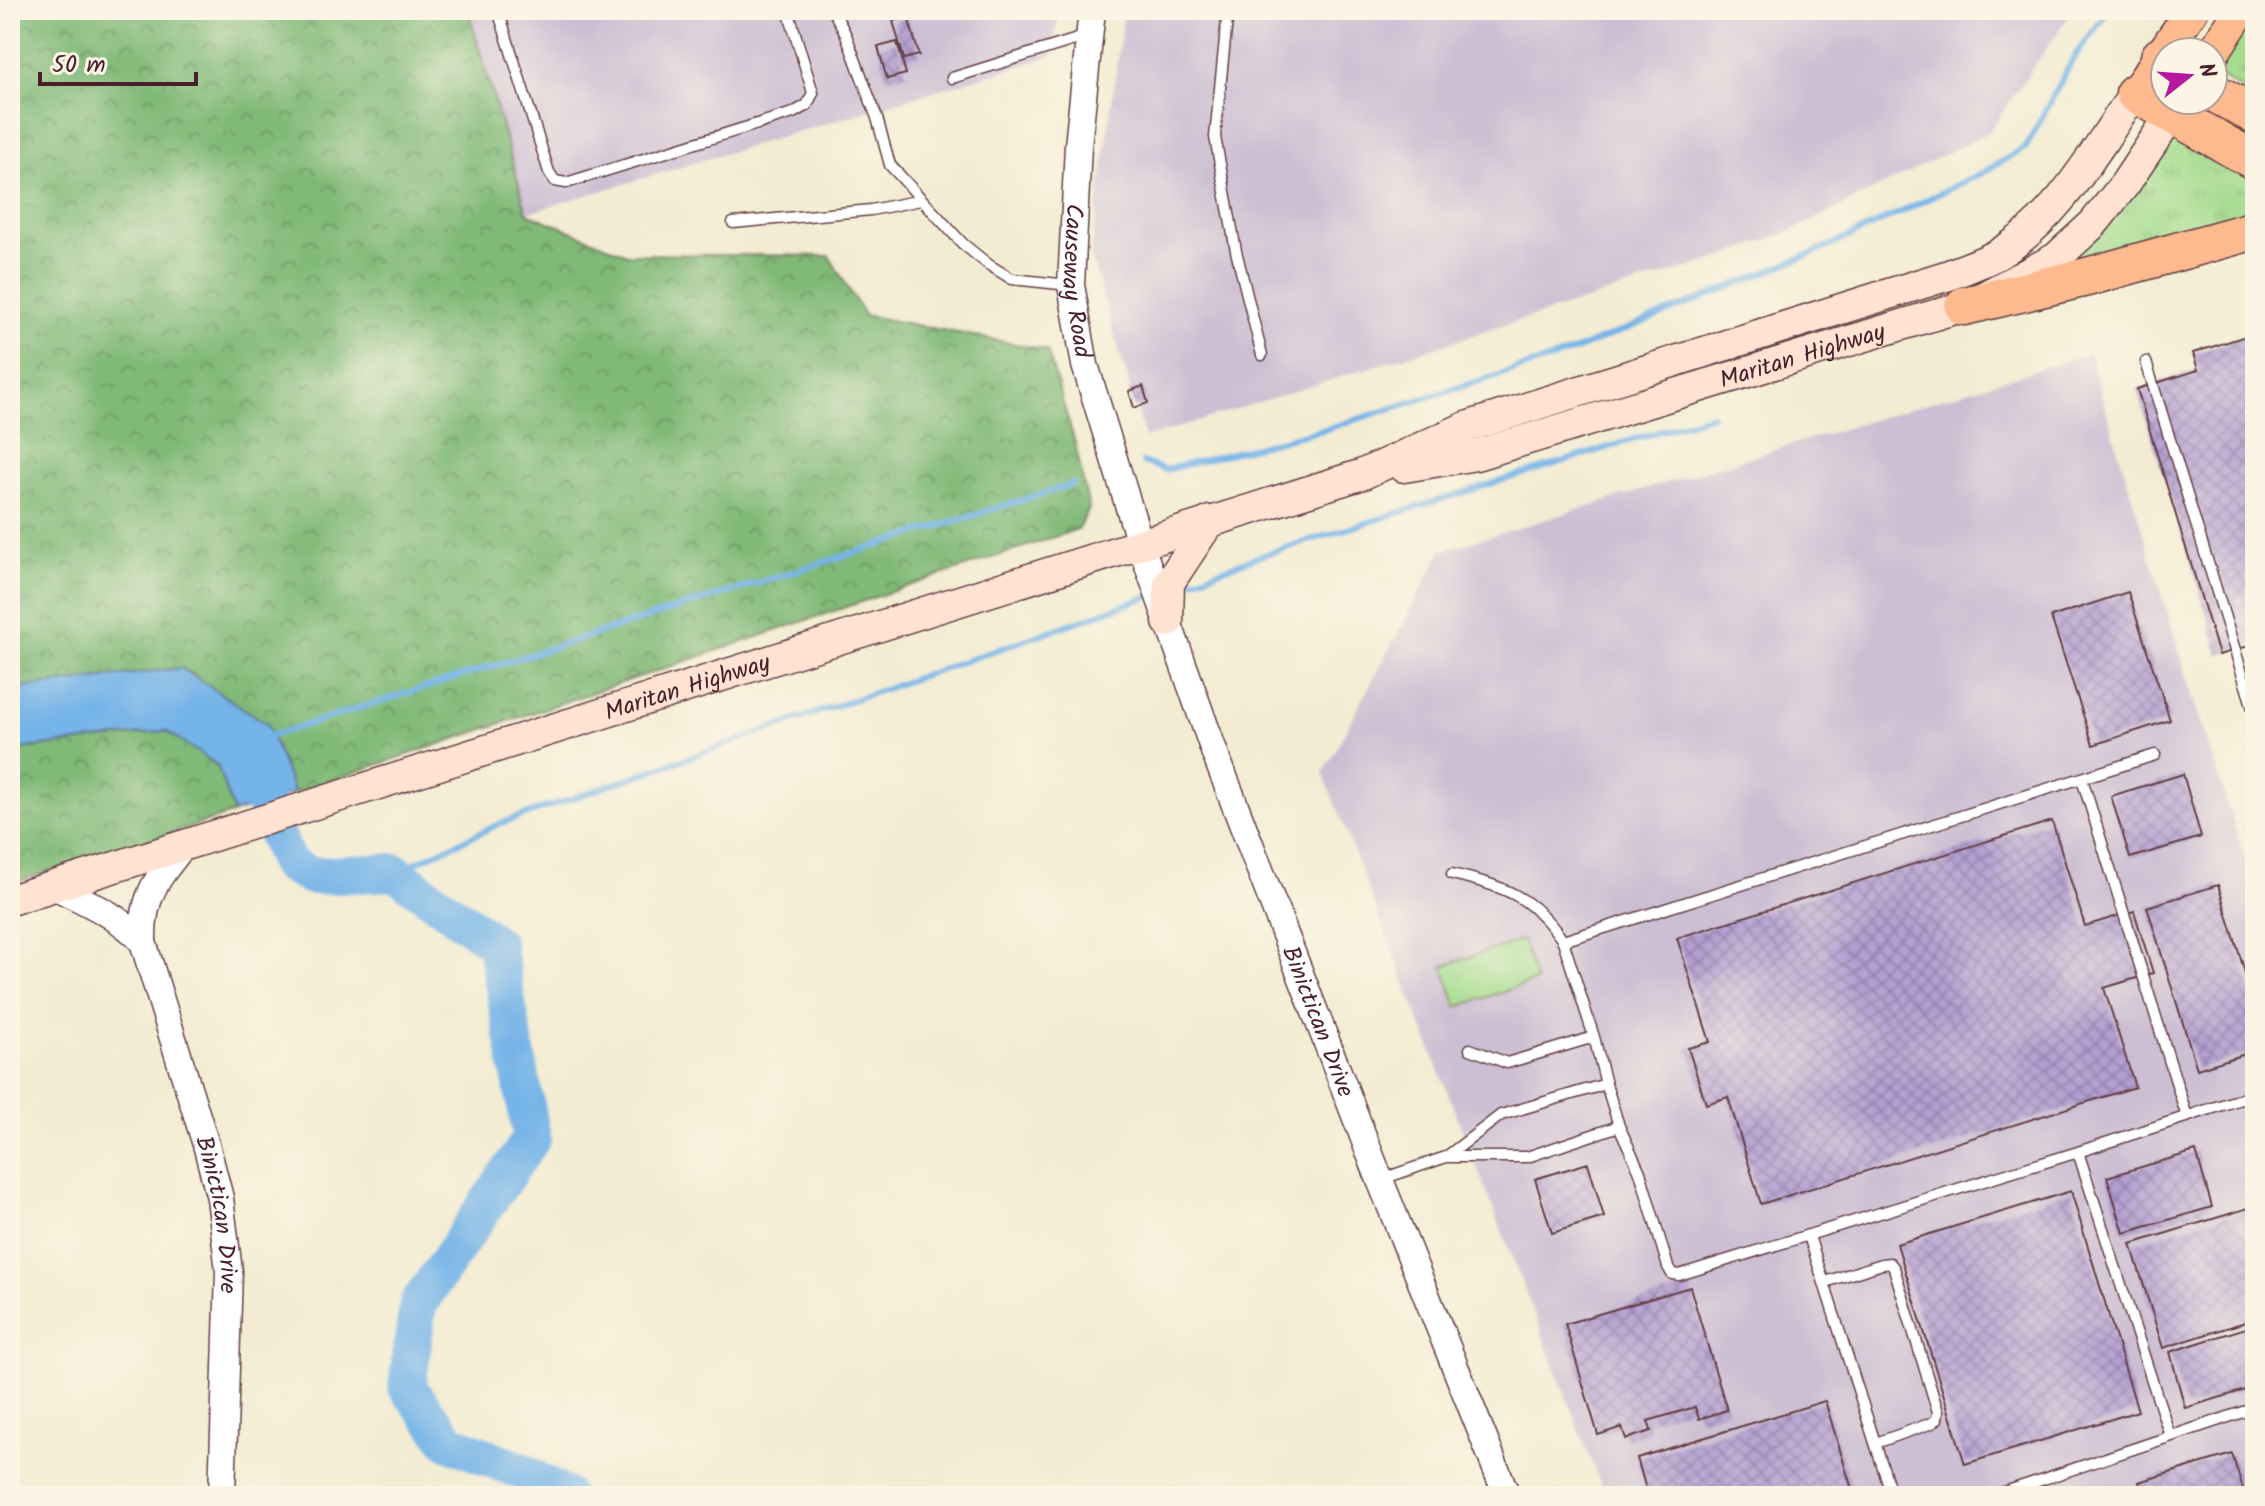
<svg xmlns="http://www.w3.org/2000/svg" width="2265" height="1506" viewBox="0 0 2265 1506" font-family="Kalam,sans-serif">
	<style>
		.industrial { fill: #ccbed3 }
		.grass { fill: url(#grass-tufts); stroke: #767c5c; stroke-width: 2 }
		.forest { fill: url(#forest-crowns); stroke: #666c52; stroke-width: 2 }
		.garden { fill: #a2da8c; stroke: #767c5c; stroke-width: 2 }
		.water { fill: #75b4e8; stroke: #606a8a; stroke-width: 2 }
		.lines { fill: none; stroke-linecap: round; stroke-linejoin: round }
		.stream { stroke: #75b4e8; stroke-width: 6 }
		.river { stroke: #75b4e8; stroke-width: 38 }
		.building { fill: url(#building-cross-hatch) }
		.service-casing { stroke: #633e44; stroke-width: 13 }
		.tertiary-casing { stroke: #633e44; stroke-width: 29 }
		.secondary-casing { stroke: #633e44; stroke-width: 33 }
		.primary-casing { stroke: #633e44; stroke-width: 35 }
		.motorway-casing { stroke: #633e44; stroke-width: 41 }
		.service { stroke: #fff; stroke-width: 10 }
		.tertiary { stroke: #fff; stroke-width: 26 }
		.secondary { stroke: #fee3d2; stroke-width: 30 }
		.primary { stroke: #fcba8e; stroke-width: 32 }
		.motorway { stroke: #fcba8e; stroke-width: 38 }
		.labels { text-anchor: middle; stroke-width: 6; stroke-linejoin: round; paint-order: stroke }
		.street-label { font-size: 24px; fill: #4a1f2b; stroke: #fcf5e5 }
	</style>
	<defs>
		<pattern id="grass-tufts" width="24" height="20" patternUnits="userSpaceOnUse" patternTransform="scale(2)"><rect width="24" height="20" fill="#a2da8c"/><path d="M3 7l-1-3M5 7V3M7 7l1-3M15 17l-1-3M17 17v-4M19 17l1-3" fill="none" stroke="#8dbb79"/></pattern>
		<pattern id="forest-crowns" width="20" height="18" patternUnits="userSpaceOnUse" patternTransform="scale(2)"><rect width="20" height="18" fill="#81ba78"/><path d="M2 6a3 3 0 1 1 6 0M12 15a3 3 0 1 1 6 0" fill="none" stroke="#6c9763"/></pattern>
		<pattern id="building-cross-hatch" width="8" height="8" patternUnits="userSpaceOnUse" patternTransform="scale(2)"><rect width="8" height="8" fill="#b49fd2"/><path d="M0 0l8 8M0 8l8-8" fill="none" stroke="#9481ab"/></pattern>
	</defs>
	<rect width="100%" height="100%" fill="#fcf5e5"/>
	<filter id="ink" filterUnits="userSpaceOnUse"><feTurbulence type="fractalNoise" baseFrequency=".0125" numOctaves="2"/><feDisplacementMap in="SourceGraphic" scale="16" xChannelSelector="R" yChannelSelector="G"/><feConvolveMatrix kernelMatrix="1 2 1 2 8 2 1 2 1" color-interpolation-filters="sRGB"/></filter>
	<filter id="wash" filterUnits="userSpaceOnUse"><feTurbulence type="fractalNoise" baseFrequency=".006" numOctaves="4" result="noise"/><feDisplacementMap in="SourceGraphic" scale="32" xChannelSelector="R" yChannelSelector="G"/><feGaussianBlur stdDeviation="1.8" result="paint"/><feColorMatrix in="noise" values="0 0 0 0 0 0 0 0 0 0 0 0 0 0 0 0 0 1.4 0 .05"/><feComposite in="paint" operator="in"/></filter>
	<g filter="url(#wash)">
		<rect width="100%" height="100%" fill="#f3ecd2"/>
		<path class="industrial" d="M 468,10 L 1059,10 L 1052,56 L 527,213 Z
			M 1124,10 L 2073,10 L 1989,132 L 1796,229 L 1720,258 L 1145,438 L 1091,256 Z
			M 2089,354 L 2196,707 L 2255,890 L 2255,1496 L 1605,1496 L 1323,773 L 1442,551 Z"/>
		<path class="grass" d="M 2255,12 L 2255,97 L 2221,77 L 2219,67 Z
			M 2176,136 L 2255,178 L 2255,221 L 2070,271 L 2065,261 L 2167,140 Z"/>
		<path class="forest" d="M 10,10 L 468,10 L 527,213 L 627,254 L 829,256 L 864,315 L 1047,350 L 1075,443 L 1089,509 L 1078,529 L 294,793 L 267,724 L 181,668 L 10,689 L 10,64 L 17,39 L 10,31 Z
			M 166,731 L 218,765 L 234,813 L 10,884 L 10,750 Z"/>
		<path class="garden" d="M 1522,940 L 1536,981 L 1457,1007 L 1443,966 Z"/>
		<path class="water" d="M 181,668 L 267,724 L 294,793 L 234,813 L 217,765 L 166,731 L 10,750 L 10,689 Z"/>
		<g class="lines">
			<path class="stream" d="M 1143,462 L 1165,470 L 1326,429 L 1563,355 L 1828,247 L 1982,173 L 2026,147 L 2074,57 L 2109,10
				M 1183,584 L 1254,558 L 1712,415
				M 264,738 L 1073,484
				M 395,872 L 499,824 L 1153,595"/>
			<path class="river" d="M 258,786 L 288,864 L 311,876 L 395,872 L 496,944 L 532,1138 L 418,1304 L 407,1387 L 450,1442 L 521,1471 L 565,1496"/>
		</g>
		<g id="blocks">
			<path class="building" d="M 908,17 L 919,55 L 904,59 L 893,21 Z
				M 897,42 L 906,74 L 887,79 L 878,47 Z
				M 2255,333 L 2255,644 L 2219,655 L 2137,389 L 2198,370 L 2193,353 Z
				M 1143,386 L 1148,403 L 1134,408 L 1129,391 Z
				M 2128,592 L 2170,720 L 2093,745 L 2051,617 Z
				M 2183,774 L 2201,837 L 2130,858 L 2111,796 Z
				M 2052,821 L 2085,926 L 2134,911 L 2153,973 L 2104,988 L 2135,1087 L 1761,1204 L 1728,1097 L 1706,1104 L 1688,1048 L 1710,1042 L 1677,938 Z
				M 2218,885 L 2255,1005 L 2255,1051 L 2197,1069 L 2147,907 Z
				M 2196,1151 L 2212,1207 L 2124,1233 L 2107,1177 Z
				M 1588,1163 L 1604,1217 L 1552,1233 L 1535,1179 Z
				M 2071,1191 L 2138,1411 L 1965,1464 L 1897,1244 Z
				M 2255,1206 L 2255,1319 L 2163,1348 L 2131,1244 Z
				M 1690,1287 L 1727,1410 L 1699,1419 L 1695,1407 L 1648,1421 L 1651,1431 L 1626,1439 L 1622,1427 L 1598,1435 L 1565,1324 Z
				M 2255,1325 L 2255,1387 L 2185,1408 L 2170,1352 Z
				M 1825,1401 L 1854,1496 L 1648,1496 L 1637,1458 Z
				M 2232,1454 L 2245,1496 L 2143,1496 L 2139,1482 Z"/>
		</g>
	</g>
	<g filter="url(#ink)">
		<use href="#blocks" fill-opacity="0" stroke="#633e44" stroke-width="2"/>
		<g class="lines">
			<defs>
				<path id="service" d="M 498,10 L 549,172 L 555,181 L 566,183 L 793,113 L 807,105 L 813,93 L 788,10
					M 833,10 L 846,35 L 877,118 L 890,165 L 963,244 L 989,265 L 1012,279 L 1069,285
					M 1228,10 L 1215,137 L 1236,251 L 1262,355
					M 952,78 L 1087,36
					M 733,223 L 871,210 L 921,200
					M 2146,362 L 2255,715
					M 2082,779 L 2187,1117
					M 1452,874 C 1503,886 1533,896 1563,941 L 1594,1037 L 1606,1084 L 1619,1126 L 1640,1172 L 1668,1267 L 1672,1274 L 1679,1275 L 2078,1152 L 2253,1095
					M 1563,941 L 2155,755
					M 1470,1049 L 1507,1063 L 1594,1037
					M 2078,1152 L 2170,1436
					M 1446,1157 L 1501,1115 L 1606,1084
					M 1382,1179 L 1446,1157 L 1527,1157 L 1619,1126
					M 1809,1236 L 1892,1496
					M 1825,1282 L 1882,1264 L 1890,1263 L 1894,1268 L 1938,1412 L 1937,1419 L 1932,1423 L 1876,1443
					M 1993,1496 L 2255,1408"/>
				<g id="tertiary">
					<path id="s1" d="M 1092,10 L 1078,146 L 1071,285 L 1085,365 L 1140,543 L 1214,751 L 1380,1180 L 1507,1496"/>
					<path id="s2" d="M 184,845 C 156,880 142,896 143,942 L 207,1148 L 220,1198 L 229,1271 L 222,1496"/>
					<path d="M 54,886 C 86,902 120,916 143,942"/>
				</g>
				<g id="secondary">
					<path id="s3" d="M 1404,467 L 1476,455 L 1964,306 L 1987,295 L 2056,258 L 2093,224 L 2125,184 L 2171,115"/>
					<path d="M 1168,622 L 1169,583 L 1210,521"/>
					<path id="s4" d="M 10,900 L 1363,474 L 1466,427 L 1949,275 C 1966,268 1985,262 2000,253 C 2061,216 2095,149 2135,93"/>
				</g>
				<path id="primary" d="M 2213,53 L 2241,10
					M 2135,93 L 2192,10"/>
				<path id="motorway" d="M 2160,57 L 2165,61
					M 2213,92 L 2255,115
					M 2135,93 L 2255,161
					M 1964,306 L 2087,277 L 2255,230"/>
			</defs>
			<use href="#service" class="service-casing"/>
			<use href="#tertiary" class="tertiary-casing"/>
			<use href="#secondary" class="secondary-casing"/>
			<use href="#primary" class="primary-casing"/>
			<use href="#motorway" class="motorway-casing"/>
			<use href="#service" class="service"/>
			<use href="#tertiary" class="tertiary"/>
			<use href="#secondary" class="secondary"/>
			<use href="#primary" class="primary"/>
			<use href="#motorway" class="motorway"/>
		</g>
	</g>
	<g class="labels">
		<g class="street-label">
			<text dy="8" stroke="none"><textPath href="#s1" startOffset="272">Causeway Road</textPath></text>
			<text dy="8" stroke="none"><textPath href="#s3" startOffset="414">Maritan Highway</textPath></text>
			<text dy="8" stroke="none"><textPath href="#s4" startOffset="710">Maritan Highway</textPath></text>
			<text dy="8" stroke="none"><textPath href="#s1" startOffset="1054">Binictican Drive</textPath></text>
			<text dy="8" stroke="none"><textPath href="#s2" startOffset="392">Binictican Drive</textPath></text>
		</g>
	</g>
	<rect width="2265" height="1506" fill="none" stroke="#fcf5e5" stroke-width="40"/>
	<g transform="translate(2189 76) rotate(73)"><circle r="38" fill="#fcf5e5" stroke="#b59f9b" stroke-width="2"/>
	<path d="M0-6L14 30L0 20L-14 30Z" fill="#b5179e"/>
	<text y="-12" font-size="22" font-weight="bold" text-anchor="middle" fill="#4a1f2b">N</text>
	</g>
	<path d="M40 72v12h156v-12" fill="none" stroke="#4a1f2b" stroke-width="4"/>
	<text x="52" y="72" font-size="24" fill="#4a1f2b" stroke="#fcf5e5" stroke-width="6" paint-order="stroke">50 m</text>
</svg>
